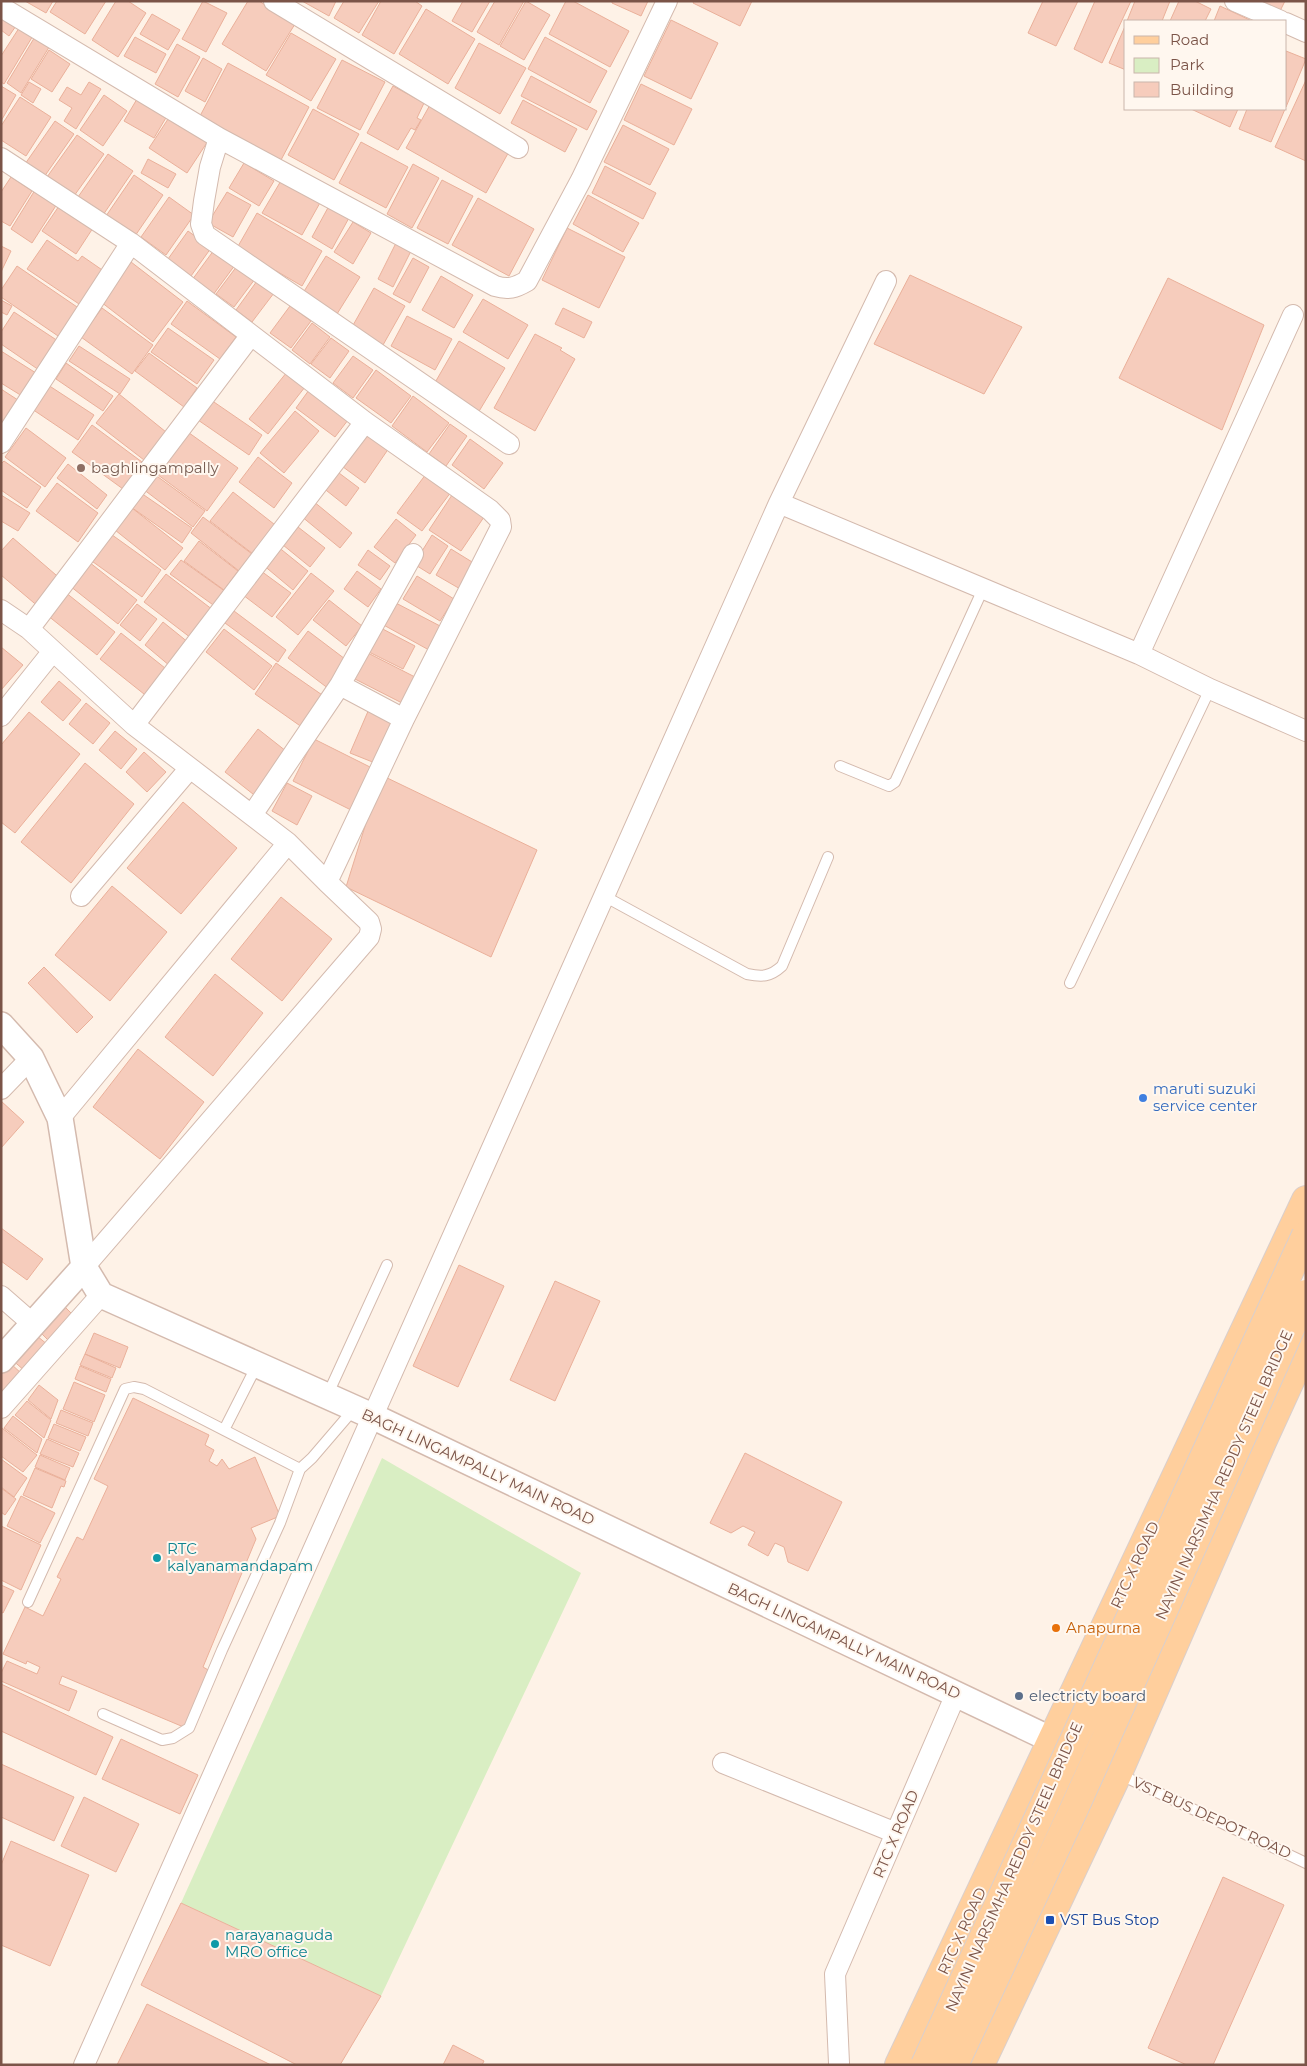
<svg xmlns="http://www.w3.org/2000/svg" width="1307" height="2066" viewBox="0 0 1307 2066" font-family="Montserrat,sans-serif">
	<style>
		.green { fill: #d9eec3 }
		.building { fill: #f6ccbc; stroke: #eab09a }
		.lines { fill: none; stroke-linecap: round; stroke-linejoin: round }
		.service-casing { stroke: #d4baae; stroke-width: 12 }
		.minor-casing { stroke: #d4baae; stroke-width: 22 }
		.tertiary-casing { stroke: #d4baae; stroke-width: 28 }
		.primary-casing { stroke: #dacfcc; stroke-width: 30 }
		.service { stroke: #fff; stroke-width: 10 }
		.minor { stroke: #fff; stroke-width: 20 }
		.tertiary { stroke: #fff; stroke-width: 25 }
		.primary { stroke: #ffcf9d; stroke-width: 28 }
		.primary-bridge-casing { stroke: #dacfcc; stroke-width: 30; stroke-linecap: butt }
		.primary-bridge { stroke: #ffcf9d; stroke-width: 28 }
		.education-dot { fill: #8d6e63; stroke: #fff7ef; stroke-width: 2 }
		.shop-dot { fill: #3f7fe0; stroke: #fff7ef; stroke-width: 2 }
		.culture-dot { fill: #0f9aa8; stroke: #fff7ef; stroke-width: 2 }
		.food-dot { fill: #e8710a; stroke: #fff7ef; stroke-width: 2 }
		.service-dot { fill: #5c6f8a; stroke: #fff7ef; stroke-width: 2 }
		.transit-dot { fill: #1a4fb4; stroke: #fff7ef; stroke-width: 2 }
		.labels { text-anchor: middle; stroke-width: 4; stroke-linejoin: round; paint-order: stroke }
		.education-label { font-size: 15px; fill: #785e54; stroke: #fff7ef; text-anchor: start }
		.shop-label { font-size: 15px; fill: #366cbe; stroke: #fff7ef; text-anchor: start }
		.street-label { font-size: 15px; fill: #7b5448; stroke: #fff7ef }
		.culture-label { font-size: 15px; fill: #0d838f; stroke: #fff7ef; text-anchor: start }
		.food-label { font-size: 15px; fill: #c56008; stroke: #fff7ef; text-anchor: start }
		.service-label { font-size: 15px; fill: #4e5e75; stroke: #fff7ef; text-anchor: start }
		.transit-label { font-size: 15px; fill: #164399; stroke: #fff7ef; text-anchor: start }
	</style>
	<rect width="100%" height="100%" fill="#fef2e7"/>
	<path class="green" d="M 382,1458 L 581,1573 L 381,1996 L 181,1903 Z"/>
	<path class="building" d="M 25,1 L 53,1 L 46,13 Z
		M 57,1 L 106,1 L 85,34 L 50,12 Z
		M 116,1 L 128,1 L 146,13 L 118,57 L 92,40 Z
		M 203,1 L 227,13 L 206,52 L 182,39 Z
		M 248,1 L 259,1 L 295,24 L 266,71 L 222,44 Z
		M 302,1 L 336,1 L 329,16 Z
		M 344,1 L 379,1 L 359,33 L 334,18 Z
		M 381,1 L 415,1 L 422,6 L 394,54 L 362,35 Z
		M 463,1 L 490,1 L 472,32 L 452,21 Z
		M 495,1 L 524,1 L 499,45 L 477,32 Z
		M 526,1 L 550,15 L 524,60 L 500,46 Z
		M 566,1 L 573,1 L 629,31 L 610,67 L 549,34 Z
		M 612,1 L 648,1 L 641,16 L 612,3 Z
		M 694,1 L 752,1 L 740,26 L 693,3 Z
		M 1043,1 L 1078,1 L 1056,46 L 1028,33 Z
		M 1095,1 L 1131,1 L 1102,63 L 1074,49 Z
		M 1135,1 L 1170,1 L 1162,21 L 1127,21 Z
		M 1179,1 L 1195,1 L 1211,9 L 1205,21 L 1170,21 Z
		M 1260,1 L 1285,1 L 1280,11 Z
		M 1220,6 L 1252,21 L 1214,21 Z
		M 426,9 L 475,39 L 448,84 L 399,54 Z
		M 1,12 L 18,23 L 9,36 L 1,30 Z
		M 152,14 L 180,30 L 168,50 L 140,34 Z
		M 671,20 L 718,43 L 691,99 L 644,76 Z
		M 1126,24 L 1126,70 L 1109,63 Z
		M 21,25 L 34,34 L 4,84 L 1,82 L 1,56 Z
		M 291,33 L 336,59 L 311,101 L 266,75 Z
		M 36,35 L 51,44 L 21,93 L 7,83 Z
		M 135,37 L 166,54 L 156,73 L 124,56 Z
		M 545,37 L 607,71 L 590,103 L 528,69 Z
		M 479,43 L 526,68 L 500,114 L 455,88 Z
		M 177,44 L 200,57 L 178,97 L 155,84 Z
		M 49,50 L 70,64 L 52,92 L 31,79 Z
		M 1286,51 L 1306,59 L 1286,107 Z
		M 203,58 L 222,69 L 205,102 L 185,91 Z
		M 342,60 L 385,82 L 360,130 L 317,108 Z
		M 228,63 L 309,107 L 281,160 L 200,116 Z
		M 531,76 L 597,111 L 587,130 L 521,96 Z
		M 1306,80 L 1306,161 L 1275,147 Z
		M 29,82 L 41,89 L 33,103 L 21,95 Z
		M 89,82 L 101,89 L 76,129 L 64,121 L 72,108 L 59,100 L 67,87 L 81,95 Z
		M 641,84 L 692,109 L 674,145 L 624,120 Z
		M 1,86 L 16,95 L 1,121 Z
		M 393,86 L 424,103 L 417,118 L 421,120 L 415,130 L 411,128 L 398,150 L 367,133 Z
		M 104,95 L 127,111 L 103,146 L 80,130 Z
		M 20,97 L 51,117 L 26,156 L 1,140 L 1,126 Z
		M 137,99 L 167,116 L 154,138 L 124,121 Z
		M 523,100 L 577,129 L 565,152 L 511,123 Z
		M 431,103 L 511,148 L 486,193 L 406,148 Z
		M 313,109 L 359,134 L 334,180 L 288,155 Z
		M 1191,109 L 1238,109 L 1230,127 Z
		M 1247,109 L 1285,109 L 1271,142 L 1239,129 Z
		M 170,116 L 208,141 L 187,173 L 149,148 Z
		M 55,121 L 74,134 L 44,177 L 25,164 Z
		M 623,125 L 669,149 L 650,185 L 604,162 Z
		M 77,135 L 104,154 L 74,196 L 47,177 Z
		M 361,142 L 408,167 L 386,208 L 339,183 Z
		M 108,154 L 133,171 L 103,215 L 78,197 Z
		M 148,159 L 176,174 L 168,188 L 141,173 Z
		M 244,163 L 274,181 L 259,206 L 229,188 Z
		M 413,164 L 439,178 L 412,228 L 387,214 Z
		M 605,166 L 656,193 L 643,219 L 592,193 Z
		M 134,175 L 163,195 L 135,236 L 106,216 Z
		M 11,177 L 32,191 L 10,226 L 1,221 L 1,192 Z
		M 282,179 L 321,201 L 302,235 L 262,213 Z
		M 442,180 L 473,196 L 448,244 L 417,228 Z
		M 35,190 L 57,204 L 32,243 L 11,229 Z
		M 227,192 L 251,205 L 233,237 L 208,223 Z
		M 588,195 L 639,223 L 623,252 L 573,224 Z
		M 169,197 L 194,215 L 166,255 L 141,237 Z
		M 478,198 L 534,229 L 509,276 L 452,245 Z
		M 330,204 L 350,216 L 332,249 L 312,237 Z
		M 59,206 L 93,228 L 76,254 L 42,231 Z
		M 257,213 L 322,251 L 302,286 L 237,248 Z
		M 353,222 L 371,233 L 353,264 L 334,252 Z
		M 567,228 L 625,257 L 599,308 L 542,280 Z
		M 188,231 L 211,248 L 191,276 L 168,259 Z
		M 47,240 L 78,261 L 82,256 L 108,274 L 85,308 L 27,269 Z
		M 397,241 L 412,249 L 393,287 L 378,279 Z
		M 1,246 L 11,251 L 1,272 Z
		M 214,250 L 235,265 L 213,295 L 192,280 Z
		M 326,256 L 360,277 L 337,314 L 303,293 Z
		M 413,258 L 429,267 L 410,303 L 393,294 Z
		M 131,262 L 183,302 L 153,342 L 101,302 Z
		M 17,266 L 80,309 L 61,338 L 1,297 L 1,290 Z
		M 237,266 L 255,279 L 234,307 L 216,294 Z
		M 910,275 L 1022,327 L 984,394 L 874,344 Z
		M 441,276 L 473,295 L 454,328 L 422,310 Z
		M 1168,278 L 1264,325 L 1222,430 L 1119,378 Z
		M 257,281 L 274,293 L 252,322 L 236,310 Z
		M 374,288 L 405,306 L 383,345 L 352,327 Z
		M 483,299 L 528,325 L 508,359 L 463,332 Z
		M 1,300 L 12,306 L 7,315 L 1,312 Z
		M 187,301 L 236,337 L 220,359 L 171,324 Z
		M 290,306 L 311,321 L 291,348 L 270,333 Z
		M 102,308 L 153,345 L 132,374 L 81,337 Z
		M 563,308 L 592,322 L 584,338 L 555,324 Z
		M 14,312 L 58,341 L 39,370 L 1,344 L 1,332 Z
		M 407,316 L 452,339 L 435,370 L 391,346 Z
		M 312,323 L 330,337 L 310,364 L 292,350 Z
		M 168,328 L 214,360 L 197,384 L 151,352 Z
		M 535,334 L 562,348 L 560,350 L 575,359 L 535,431 L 494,408 Z
		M 331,338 L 349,351 L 330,378 L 311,364 Z
		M 459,341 L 505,368 L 478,413 L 433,386 Z
		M 79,346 L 130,379 L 120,394 L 69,361 Z
		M 1,351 L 36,373 L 22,396 L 1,383 Z
		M 149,353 L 197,388 L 184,407 L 135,371 Z
		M 353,356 L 373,370 L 353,398 L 333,383 Z
		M 66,363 L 113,396 L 103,411 L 56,379 Z
		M 376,370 L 411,396 L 391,423 L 356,398 Z
		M 287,372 L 305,387 L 268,434 L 249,419 Z
		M 48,385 L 94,415 L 78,440 L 32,409 Z
		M 1,389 L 21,402 L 6,425 L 1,422 Z
		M 309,390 L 348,420 L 335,437 L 296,408 Z
		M 119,394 L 166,432 L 144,460 L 96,423 Z
		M 413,396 L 449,423 L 427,452 L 392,426 Z
		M 211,400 L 262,435 L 249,455 L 198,420 Z
		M 295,411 L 319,431 L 284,473 L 260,453 Z
		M 450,424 L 467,436 L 446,466 L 429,454 Z
		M 92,425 L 142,462 L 123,489 L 72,452 Z
		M 26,428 L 66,458 L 45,487 L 5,457 Z
		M 185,430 L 238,468 L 207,511 L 154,472 Z
		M 363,430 L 389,448 L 365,483 L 339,464 Z
		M 470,439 L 503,463 L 484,489 L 452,465 Z
		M 258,457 L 292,483 L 274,508 L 239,482 Z
		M 4,461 L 41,487 L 27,508 L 1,490 L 1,464 Z
		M 68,464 L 107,495 L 97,509 L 57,478 Z
		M 335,470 L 359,488 L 346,506 L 322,487 Z
		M 154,474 L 205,511 L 193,527 L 143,489 Z
		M 426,474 L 451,492 L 422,531 L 397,513 Z
		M 57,483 L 98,513 L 78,542 L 36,511 Z
		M 233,492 L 279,528 L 257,557 L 210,521 Z
		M 141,493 L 192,528 L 182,543 L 131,507 Z
		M 1,495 L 30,513 L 18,531 L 1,521 Z
		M 452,495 L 484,517 L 461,551 L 429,530 Z
		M 313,501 L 352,533 L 340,548 L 301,516 Z
		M 132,508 L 183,548 L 165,570 L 115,530 Z
		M 203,517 L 252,554 L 239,571 L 191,533 Z
		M 396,519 L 416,535 L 395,563 L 374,547 Z
		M 298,527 L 325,548 L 310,567 L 283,545 Z
		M 108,532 L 161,570 L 142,597 L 89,559 Z
		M 432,535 L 448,546 L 430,574 L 414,564 Z
		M 13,538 L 63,581 L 40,608 L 1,575 L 1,551 Z
		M 199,541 L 238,571 L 224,590 L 184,561 Z
		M 277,546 L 308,571 L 293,590 L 262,564 Z
		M 451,549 L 477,565 L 462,590 L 436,575 Z
		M 368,550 L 390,566 L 380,580 L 358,565 Z
		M 181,560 L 226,592 L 216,607 L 170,574 Z
		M 89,562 L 137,600 L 118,624 L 70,586 Z
		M 261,571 L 291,593 L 272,617 L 243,595 Z
		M 357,571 L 381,589 L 368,607 L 344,589 Z
		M 311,573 L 334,591 L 298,635 L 276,617 Z
		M 166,574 L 213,610 L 191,638 L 144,602 Z
		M 417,576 L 454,599 L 440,621 L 403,599 Z
		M 65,592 L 115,632 L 97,655 L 47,615 Z
		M 329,600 L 362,626 L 346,646 L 313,620 Z
		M 392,601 L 442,627 L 429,650 L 380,623 Z
		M 137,604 L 157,619 L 140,641 L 120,625 Z
		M 234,611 L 286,650 L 278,662 L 225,623 Z
		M 163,622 L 189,643 L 170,666 L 145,645 Z
		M 377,626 L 415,646 L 403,669 L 365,650 Z
		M 224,629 L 272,666 L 254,690 L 206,652 Z
		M 308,631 L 349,662 L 329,689 L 288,658 Z
		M 121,633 L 170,672 L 149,698 L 100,659 Z
		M 1,647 L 23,665 L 1,690 Z
		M 366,652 L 415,677 L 402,703 L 353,678 Z
		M 276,663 L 328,699 L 306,730 L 255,694 Z
		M 59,681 L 81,700 L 63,721 L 41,702 Z
		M 86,703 L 110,723 L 93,744 L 69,724 Z
		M 369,709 L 394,719 L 375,763 L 350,753 Z
		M 29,712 L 80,754 L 15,833 L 1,822 L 1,745 Z
		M 258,729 L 291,755 L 258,798 L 225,772 Z
		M 115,731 L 137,749 L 121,769 L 99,750 Z
		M 314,739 L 374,769 L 353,811 L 293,781 Z
		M 144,752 L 166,772 L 147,792 L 126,772 Z
		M 85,763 L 134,804 L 71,883 L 21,842 Z
		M 381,775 L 537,850 L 491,957 L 346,887 Z
		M 287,783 L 312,796 L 297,825 L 272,811 Z
		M 183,802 L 237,848 L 181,914 L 127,868 Z
		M 112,886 L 167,932 L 110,1001 L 55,955 Z
		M 281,897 L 332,939 L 282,1001 L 231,959 Z
		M 44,967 L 93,1017 L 77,1033 L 28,983 Z
		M 215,974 L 263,1013 L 213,1076 L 165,1037 Z
		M 138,1049 L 204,1102 L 160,1159 L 93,1107 Z
		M 1,1101 L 24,1122 L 1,1148 Z
		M 1,1228 L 43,1259 L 27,1280 L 1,1261 Z
		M 459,1265 L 504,1286 L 458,1387 L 413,1366 Z
		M 555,1281 L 600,1301 L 555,1401 L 510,1380 Z
		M 65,1307 L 74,1316 L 50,1342 L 41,1333 Z
		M 31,1331 L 48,1345 L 26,1372 L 9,1357 Z
		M 94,1333 L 128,1347 L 120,1368 L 85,1354 Z
		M 85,1354 L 116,1368 L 112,1378 L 80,1365 Z
		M 10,1363 L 22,1374 L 1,1394 L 1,1373 Z
		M 80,1366 L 111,1379 L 106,1392 L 75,1379 Z
		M 74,1382 L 105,1395 L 94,1422 L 63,1409 Z
		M 39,1385 L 58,1400 L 51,1419 L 28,1400 Z
		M 133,1398 L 209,1435 L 205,1445 L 214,1450 L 209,1461 L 217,1466 L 222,1459 L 229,1469 L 255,1457 L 280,1516 L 251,1528 L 256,1539 L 203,1667 L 210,1671 L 186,1728 L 62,1676 L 59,1684 L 77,1691 L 69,1711 L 1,1681 L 1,1673 L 7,1661 L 37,1674 L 40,1667 L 27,1661 L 26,1664 L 3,1654 L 25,1607 L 43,1616 L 61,1579 L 57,1577 L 77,1537 L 83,1540 L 108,1486 L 94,1479 Z
		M 27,1401 L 51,1420 L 44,1438 L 15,1415 Z
		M 61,1410 L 93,1423 L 88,1436 L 56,1423 Z
		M 13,1416 L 42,1439 L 37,1453 L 4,1428 Z
		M 54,1424 L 86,1437 L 80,1451 L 48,1438 Z
		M 2,1428 L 37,1455 L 23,1472 L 1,1456 Z
		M 47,1439 L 79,1453 L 73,1467 L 40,1454 Z
		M 745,1453 L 842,1502 L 808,1571 L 788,1562 L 784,1547 L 775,1543 L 768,1556 L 748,1545 L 755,1532 L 743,1526 L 731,1533 L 710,1523 Z
		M 40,1455 L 70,1468 L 65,1480 L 35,1467 Z
		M 1,1459 L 27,1478 L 14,1497 L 1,1487 Z
		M 35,1468 L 66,1481 L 64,1487 L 61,1486 L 52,1508 L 23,1495 Z
		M 1,1488 L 16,1499 L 5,1515 L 1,1512 Z
		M 21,1496 L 55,1513 L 40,1543 L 7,1526 Z
		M 1,1526 L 41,1545 L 21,1590 L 1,1580 Z
		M 1,1585 L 14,1591 L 3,1613 L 1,1612 Z
		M 1,1684 L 113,1737 L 96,1775 L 1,1731 Z
		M 121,1739 L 198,1775 L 180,1814 L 102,1779 Z
		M 1,1764 L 74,1797 L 54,1841 L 1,1817 Z
		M 84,1797 L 139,1824 L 116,1872 L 61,1846 Z
		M 11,1841 L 89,1875 L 50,1966 L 1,1945 L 1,1865 Z
		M 1223,1877 L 1284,1905 L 1213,2065 L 1187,2065 L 1148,2048 Z
		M 181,1903 L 381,1996 L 340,2065 L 297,2065 L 141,1985 Z
		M 147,2004 L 271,2065 L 117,2065 Z
		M 453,2045 L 484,2061 L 482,2065 L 443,2065 Z"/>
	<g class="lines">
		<defs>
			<path id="service" d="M 840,766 L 889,786 L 895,782 L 983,589
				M 604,896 L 747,974 C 762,977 770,977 782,966 L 828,857
				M 1070,983 L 1210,689
				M 327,1396 L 387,1265
				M 224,1430 L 257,1365
				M 28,1602 L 125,1389 L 134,1387 L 144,1389 L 300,1469 L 312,1458 L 354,1409
				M 103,1714 L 162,1740 L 173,1738 L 189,1728 L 222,1650 L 280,1523 L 300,1469
				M 1119,1774 L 1306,1863"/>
			<path id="minor" d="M 274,1 L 518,148
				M 1235,1 L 1281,21
				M 1,7 L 219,138 L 495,286 C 508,290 515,288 527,281 L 581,180 L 667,1
				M 1286,23 L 1306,32
				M 219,138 L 210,167 L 204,201 L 201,224 L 205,235 L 509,444
				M 1,158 L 131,243 L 365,422 L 490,510 L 500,520 L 501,527 L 404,719 L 327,882 L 369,922 L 371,929 L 369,937 L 84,1267
				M 1,443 L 131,243
				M 779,503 L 1139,654 L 1210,689 L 1306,731
				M 1,610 L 29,629 L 134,725 L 288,843 L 327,882
				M 29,629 L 251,335
				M 1139,654 L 1293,315
				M 1,716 L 53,651
				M 404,719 L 340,685 L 413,554
				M 134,725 L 365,422
				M 252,815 L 340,685
				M 81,896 L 190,768
				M 1,1089 L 31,1058
				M 60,1118 L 288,843
				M 1,1296 L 33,1324
				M 1,1408 L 101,1295
				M 723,1763 L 896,1833
				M 839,2063 L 835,1974 L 956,1694
				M 84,2065 L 779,503 L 886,281"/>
			<path id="tertiary" d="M 1,1025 L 31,1058 L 60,1118 L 84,1267 L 101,1295 L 372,1416 L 1071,1749
				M 1,1360 L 84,1267"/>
			<path id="primary" d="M 899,2065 L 1306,1200
				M 980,2065 L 1118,1773 L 1262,1442 L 1306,1346"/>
		</defs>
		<use href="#service" class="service-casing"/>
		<use href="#minor" class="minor-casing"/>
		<use href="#tertiary" class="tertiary-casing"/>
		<use href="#primary" class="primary-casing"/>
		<use href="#service" class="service"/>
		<use href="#minor" class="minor"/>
		<use href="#tertiary" class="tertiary"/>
		<use href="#primary" class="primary"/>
		<defs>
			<path id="primary-bridge" d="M 925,2065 L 1306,1235
				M 954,2065 L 1074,1809 L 1306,1294"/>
		</defs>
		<use href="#primary-bridge" class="primary-bridge-casing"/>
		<use href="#primary-bridge" class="primary-bridge"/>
	</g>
	<circle class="education-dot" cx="81" cy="468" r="5"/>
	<circle class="shop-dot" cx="1143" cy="1098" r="5"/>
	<g class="culture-dot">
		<circle cx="157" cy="1558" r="5"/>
		<circle cx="215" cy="1944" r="5"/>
	</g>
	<circle class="food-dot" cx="1056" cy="1628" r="5"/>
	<circle class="service-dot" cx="1019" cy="1696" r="5"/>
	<rect class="transit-dot" x="1045" y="1915" width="10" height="10" rx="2.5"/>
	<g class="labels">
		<g class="education-label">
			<text x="91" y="473">baghlingampally</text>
		</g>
		<g class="shop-label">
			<text x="1153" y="1094">maruti suzuki<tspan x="1153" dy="17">service center</tspan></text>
		</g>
		<g class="street-label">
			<text transform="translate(478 1467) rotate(25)" y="5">BAGH LINGAMPALLY MAIN ROAD</text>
			<text transform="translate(1224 1475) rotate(-66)" y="5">NAYINI NARSIMHA REDDY STEEL BRIDGE</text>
			<text transform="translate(1135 1565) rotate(-65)" y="5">RTC X ROAD</text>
			<text transform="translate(844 1641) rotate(25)" y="5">BAGH LINGAMPALLY MAIN ROAD</text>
			<text transform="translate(1212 1818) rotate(25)" y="5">VST BUS DEPOT ROAD</text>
			<text transform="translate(896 1834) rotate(-67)" y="5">RTC X ROAD</text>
			<text transform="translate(1014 1867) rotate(-66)" y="5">NAYINI NARSIMHA REDDY STEEL BRIDGE</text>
			<text transform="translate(962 1931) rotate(-65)" y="5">RTC X ROAD</text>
		</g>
		<g class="culture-label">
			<text x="167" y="1554">RTC<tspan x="167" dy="17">kalyanamandapam</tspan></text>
			<text x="225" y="1940">narayanaguda<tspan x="225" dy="17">MRO office</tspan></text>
		</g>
		<g class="food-label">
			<text x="1066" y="1633">Anapurna</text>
		</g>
		<g class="service-label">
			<text x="1029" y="1701">electricty board</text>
		</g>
		<g class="transit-label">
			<text x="1060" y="1925">VST Bus Stop</text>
		</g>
	</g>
	<rect width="1307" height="2066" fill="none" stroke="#7b5448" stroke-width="5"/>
	<rect x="1124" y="20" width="162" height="90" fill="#fff7ef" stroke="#cab6ac"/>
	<rect x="1134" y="36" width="25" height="8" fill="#ffcf9d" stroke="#cab6ac"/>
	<text x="1170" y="45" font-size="15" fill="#7b5448">Road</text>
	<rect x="1134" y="58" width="25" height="15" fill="#d9eec3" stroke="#cab6ac"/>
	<text x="1170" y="70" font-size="15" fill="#7b5448">Park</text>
	<rect x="1134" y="82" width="25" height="15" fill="#f6ccbc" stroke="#cab6ac"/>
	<text x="1170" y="95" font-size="15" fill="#7b5448">Building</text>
</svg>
